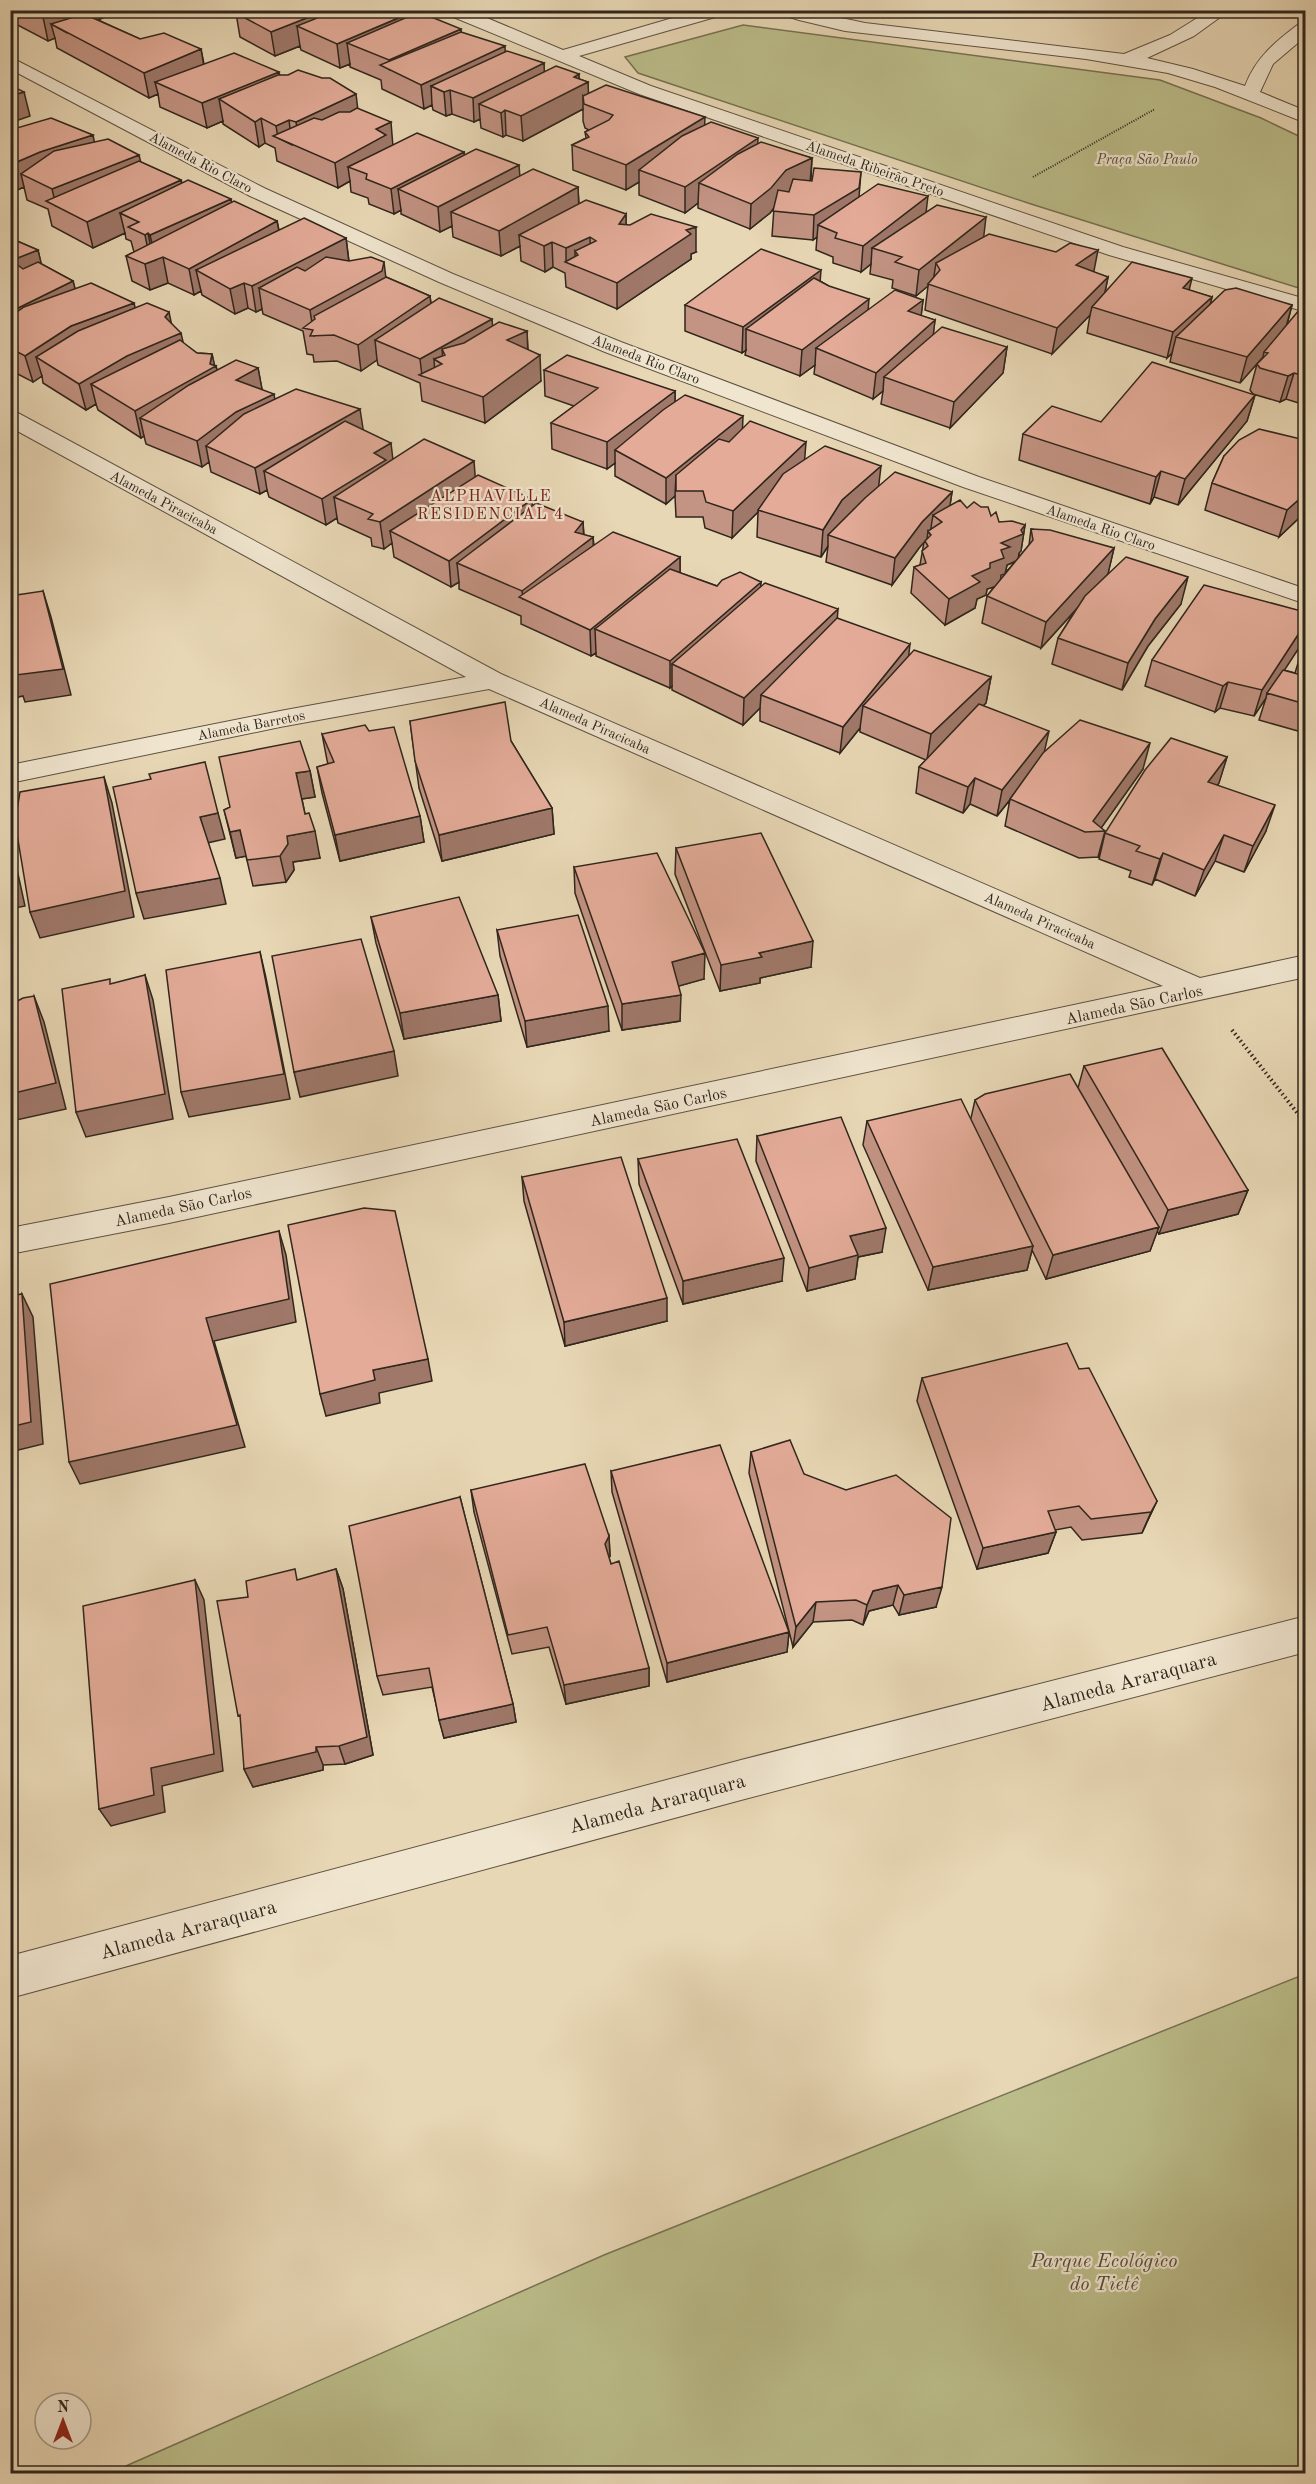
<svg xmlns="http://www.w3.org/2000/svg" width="1316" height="2484" viewBox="0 0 1316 2484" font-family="'Old Standard TT',serif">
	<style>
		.green { fill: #bbbd8a; stroke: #767253; stroke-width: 1.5 }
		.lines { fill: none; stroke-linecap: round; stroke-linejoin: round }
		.minor-casing { stroke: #5e5242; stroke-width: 2 }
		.path-far1 { stroke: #30261c; stroke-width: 2; stroke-dasharray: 1 1.5; stroke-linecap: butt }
		.path { stroke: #30261c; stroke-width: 4; stroke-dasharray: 1.5 3; stroke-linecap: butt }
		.minor { fill: #f0e5cf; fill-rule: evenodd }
		.wall { fill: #c39383; stroke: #30261c; stroke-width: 1.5; fill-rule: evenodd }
		.shaded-wall { fill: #9f786a; stroke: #30261c; stroke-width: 1.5 }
		.building { fill: #e3ab98; stroke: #30261c; stroke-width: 1.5 }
		.labels { text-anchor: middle; stroke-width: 4.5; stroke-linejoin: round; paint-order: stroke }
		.far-park-label { font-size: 14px; font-style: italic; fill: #534c38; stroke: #f0e5cf }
		.far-street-label { font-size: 14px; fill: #30261c; stroke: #f0e5cf }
		.far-quarter-label { font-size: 16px; letter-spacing: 1.5px; fill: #7a1f14; stroke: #f0e5cf }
		.street-label { font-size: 16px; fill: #30261c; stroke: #f0e5cf }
		.near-street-label { font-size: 20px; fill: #30261c; stroke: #f0e5cf }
		.near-park-label { font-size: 20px; font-style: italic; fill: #534c38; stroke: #f0e5cf }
	</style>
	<rect width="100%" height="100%" fill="#e8d7b5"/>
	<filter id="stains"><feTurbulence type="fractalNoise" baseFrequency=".00333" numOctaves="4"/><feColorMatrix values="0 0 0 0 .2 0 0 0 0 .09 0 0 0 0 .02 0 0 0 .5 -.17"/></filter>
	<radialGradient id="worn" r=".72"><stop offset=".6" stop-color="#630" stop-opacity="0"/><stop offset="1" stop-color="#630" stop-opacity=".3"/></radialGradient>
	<path class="green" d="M 743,25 L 1160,80 L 1261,118 L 1305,139 L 1305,290 L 1031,204 L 638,73 L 625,57 Z
		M 1305,1974 L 1305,2473 L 110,2473 L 604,2255 Z"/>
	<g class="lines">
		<defs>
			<path id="minor" d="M 444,10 L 468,10 L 563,50 L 700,10 L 728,10 L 726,14 L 579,56 L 651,86 L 1123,247 L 1306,299 L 1306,312 L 1109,255 L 639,94 L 446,14 Z
				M 778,10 L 804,10 L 865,23 L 1124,54 L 1170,35 L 1210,10 L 1230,10 L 1194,36 L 1147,58 L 1193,69 L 1245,86 C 1256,57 1276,41 1300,23 L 1306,22 L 1306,36 L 1273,64 L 1260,92 L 1306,111 L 1306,123 L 1215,87 L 1168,73 L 1086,59 L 845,31 L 799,20 L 780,14 Z
				M 10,57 L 264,188 L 453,274 L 621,342 L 979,477 L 1306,589 L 1306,604 L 963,487 L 605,352 L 439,282 L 250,196 L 10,69 Z
				M 10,411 L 18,413 L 501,674 L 1200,978 L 1306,955 L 1306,977 L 169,1223 L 10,1254 L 10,1228 L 169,1197 L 1163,986 L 489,689 L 280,727 L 10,783 L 10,765 L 280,711 L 466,677 L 10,427 Z
				M 1306,1616 L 1306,1652 L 741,1800 L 10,1998 L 10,1956 L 741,1760 Z"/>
		</defs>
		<use href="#minor" class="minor-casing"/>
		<path class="path-far1" d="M 1033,177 L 1155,109"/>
		<path class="path" d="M 1232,1030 L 1306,1124"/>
		<use href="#minor" class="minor"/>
	</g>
	<path class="wall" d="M 10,10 L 115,10 L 116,12 L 98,20 L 140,39 L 201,49 L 204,64 L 280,75 L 358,109 L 393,145 L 464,152 L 464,156 L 520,176 L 578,187 L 579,204 L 626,214 L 626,225 L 696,252 L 691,254 L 691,259 L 617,309 L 566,287 L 565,273 L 553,267 L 545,272 L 521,261 L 520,246 L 501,256 L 453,237 L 452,226 L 440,232 L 401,214 L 401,210 L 394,214 L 369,204 L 368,198 L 351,192 L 350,181 L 338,188 L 277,161 L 275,148 L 265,143 L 259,147 L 223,124 L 223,121 L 207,128 L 160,107 L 158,94 L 149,98 L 57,48 L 55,38 L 48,41 L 10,21 Z
		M 191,10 L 209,10 L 198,14 Z
		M 237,10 L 418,10 L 418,13 L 505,52 L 544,63 L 544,72 L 579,74 L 579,79 L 588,82 L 588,93 L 705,125 L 758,144 L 812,158 L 811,181 L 859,197 L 926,212 L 983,237 L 1108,277 L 1105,292 L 1189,290 L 1212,297 L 1210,304 L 1292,305 L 1287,325 L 1305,311 L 1305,405 L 1286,399 L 1280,402 L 1253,394 L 1250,390 L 1257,364 L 1263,357 L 1240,383 L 1170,362 L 1172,353 L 1167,358 L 1087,333 L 1090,315 L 1052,354 L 925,310 L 928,286 L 916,296 L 892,288 L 893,280 L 870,274 L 871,264 L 861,272 L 833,263 L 833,257 L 816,250 L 817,237 L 813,240 L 772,236 L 774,208 L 770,213 L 750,229 L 698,208 L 698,203 L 685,213 L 639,195 L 639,182 L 626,190 L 573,170 L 572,145 L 586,138 L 585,132 L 589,130 L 585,128 L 583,121 L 583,109 L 523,141 L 506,135 L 503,137 L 481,128 L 480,119 L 474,122 L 452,114 L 446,116 L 433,110 L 432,105 L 424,109 L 382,89 L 381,80 L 350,67 L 350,64 L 340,68 L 301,50 L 300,46 L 275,56 L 240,37 L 236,13 L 239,12 Z
		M 10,130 L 94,142 L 181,180 L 182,183 L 277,221 L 279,230 L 346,238 L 349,261 L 430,296 L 431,303 L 492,319 L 492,326 L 527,331 L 528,350 L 541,381 L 485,423 L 422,401 L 420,383 L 378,365 L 377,360 L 361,371 L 337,361 L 314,362 L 313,355 L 307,354 L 303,331 L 263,314 L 262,309 L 256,312 L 248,308 L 235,314 L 202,295 L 201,291 L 194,295 L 168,283 L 150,290 L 132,281 L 126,256 L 134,252 L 131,241 L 126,239 L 125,233 L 93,248 L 52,226 L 48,209 L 27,200 L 24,187 L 10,193 Z
		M 10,238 L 38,250 L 41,264 L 73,281 L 75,289 L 135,308 L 171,323 L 183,343 L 197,353 L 212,354 L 214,365 L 216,366 L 217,370 L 258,368 L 262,390 L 275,399 L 363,430 L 393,459 L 475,477 L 532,506 L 583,522 L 584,535 L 593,537 L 594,545 L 680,557 L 680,573 L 717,586 L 761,582 L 760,587 L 837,618 L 909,655 L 991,677 L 986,703 L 983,706 L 1044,751 L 1143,769 L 1101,828 L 1105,831 L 1098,857 L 1079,858 L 1005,826 L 1010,799 L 1014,795 L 997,816 L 970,804 L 963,813 L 916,793 L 919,767 L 926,760 L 860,732 L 860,728 L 840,753 L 760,721 L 760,708 L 743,725 L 672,690 L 672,686 L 670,688 L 596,656 L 596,653 L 591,656 L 521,624 L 521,616 L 459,589 L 459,582 L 451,587 L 394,557 L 392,543 L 384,549 L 372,546 L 371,538 L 338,523 L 337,518 L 326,525 L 269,497 L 267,490 L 260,494 L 211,472 L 209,462 L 202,467 L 146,444 L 144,436 L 141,438 L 98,410 L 96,404 L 86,410 L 43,383 L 42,376 L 33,382 L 10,370 Z
		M 820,281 L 868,310 L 923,300 L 921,316 L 935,320 L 933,334 L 1007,347 L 1003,373 L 950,428 L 881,404 L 883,391 L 873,399 L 814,374 L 815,365 L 800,376 L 745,355 L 746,350 L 742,353 L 685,331 L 685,305 Z
		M 544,370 L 675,391 L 675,402 L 742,429 L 804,460 L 879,486 L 952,492 L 950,505 L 967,508 L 991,516 L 999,522 L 1025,525 L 1021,551 L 1019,553 L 1019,557 L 1029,545 L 1031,529 L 1114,548 L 1108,573 L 1181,604 L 1148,646 L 1122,690 L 1052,664 L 1058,638 L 1075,611 L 1041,648 L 982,623 L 987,596 L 994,587 L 987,589 L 986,595 L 977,599 L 975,608 L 945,625 L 911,593 L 914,567 L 920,565 L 924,542 L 919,548 L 892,585 L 826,562 L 828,546 L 821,557 L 757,537 L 758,512 L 732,538 L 705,528 L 703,517 L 676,517 L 675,496 L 666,504 L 615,476 L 615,463 L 607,469 L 552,449 L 551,423 L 574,406 L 545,396 ZM 1015,562 L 1005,573 L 1007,565 Z
		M 1255,395 L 1247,421 L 1178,505 L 1154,497 L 1150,504 L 1019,460 L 1023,434 L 1101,422 Z
		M 1224,456 L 1300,517 L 1279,537 L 1205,510 L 1212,483 Z
		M 1305,509 L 1305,524 L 1304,523 L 1302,519 Z
		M 1304,640 L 1284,670 L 1295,673 L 1302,650 L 1305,644 L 1305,733 L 1259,720 L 1266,698 L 1254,716 L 1220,708 L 1215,712 L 1145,686 L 1152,660 Z
		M 410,721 L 511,741 L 552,808 L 554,834 L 442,861 L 419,788 Z
		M 322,734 L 420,816 L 424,842 L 340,861 L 322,793 L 317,767 L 328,764 L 327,760 Z
		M 1227,757 L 1218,785 L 1266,831 L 1244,872 L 1215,861 L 1195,896 L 1155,879 L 1152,885 L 1129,877 L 1131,871 L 1099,859 L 1105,833 Z
		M 310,771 L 315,797 L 302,799 L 305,814 L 320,858 L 293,862 L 294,870 L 286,882 L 253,886 L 246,856 L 236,858 L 224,810 Z
		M 676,848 L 811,967 L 760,978 L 760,983 L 720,991 L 675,874 Z
		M 574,867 L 704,979 L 678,986 L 680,1021 L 622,1030 L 575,893 Z
		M 371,917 L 498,995 L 501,1021 L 404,1039 L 376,943 Z
		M 497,930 L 609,1031 L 527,1047 L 500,956 Z
		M 1084,1066 L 1248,1190 L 1238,1214 L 1159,1234 L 1157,1231 L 1150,1251 L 1046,1279 L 1032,1250 L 1027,1270 L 928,1290 L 863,1145 L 867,1121 L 971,1118 L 975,1100 L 1078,1088 Z
		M 757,1136 L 882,1252 L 858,1257 L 855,1279 L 807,1291 L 756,1161 Z
		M 638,1159 L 782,1281 L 683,1304 L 639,1184 Z
		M 522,1177 L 667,1321 L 565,1346 L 524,1201 Z
		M 1079,1369 L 1157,1501 L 1147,1522 L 1142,1533 L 1082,1540 L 1071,1527 L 1055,1530 L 1056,1532 L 1048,1553 L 977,1569 L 917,1401 L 922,1378 Z
		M 751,1452 L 804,1474 L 936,1607 L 899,1615 L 893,1605 L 869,1611 L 863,1625 L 852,1620 L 813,1622 L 793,1647 L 749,1473 Z
		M 611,1471 L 789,1632 L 787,1652 L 667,1682 L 612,1492 Z
		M 471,1490 L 609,1536 L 610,1556 L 609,1558 L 611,1564 L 649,1668 L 649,1686 L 566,1704 L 549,1647 L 512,1654 L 474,1512 Z
		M 460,1497 L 513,1704 L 516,1722 L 444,1738 L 432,1687 L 383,1695 L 377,1676 Z
		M 336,1569 L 343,1589 L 373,1755 L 345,1764 L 323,1765 L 323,1770 L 253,1787 L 244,1769 L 248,1597 Z"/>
	<path class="shaded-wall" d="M 58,10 L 115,10 L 116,12 L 67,33 L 51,24 L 55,38 L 48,41 L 43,17 Z
		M 198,10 L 209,10 L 198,14 Z
		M 327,10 L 351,10 L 297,26 L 300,46 L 275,56 L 271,32 Z
		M 418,10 L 420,34 L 347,43 L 350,64 L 340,68 L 337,44 Z
		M 461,29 L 462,53 L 390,70 L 389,60 Z
		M 505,46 L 506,70 L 450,90 L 452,114 L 446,116 L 444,92 L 431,86 L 432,105 L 424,109 L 421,85 Z
		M 201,49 L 205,73 L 155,82 L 158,94 L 149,98 L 144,73 Z
		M 544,63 L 545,87 L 479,104 L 480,119 L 474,122 L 473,98 Z
		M 279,72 L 283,96 L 219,99 L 223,121 L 207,128 L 202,103 Z
		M 579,74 L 579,86 L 588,82 L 589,105 L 583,96 L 583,109 L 523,141 L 521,116 Z
		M 24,92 L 30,116 L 10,123 L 10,96 Z
		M 356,94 L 359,119 L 300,147 L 296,122 Z
		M 505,110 L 506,135 L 503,137 L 501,113 Z
		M 705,117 L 704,142 L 639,170 L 639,182 L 626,190 L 626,165 Z
		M 261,118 L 265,143 L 259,147 L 255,122 Z
		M 289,120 L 292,145 L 278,138 L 276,126 Z
		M 391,122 L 393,147 L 348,167 L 350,181 L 338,188 L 335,163 L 376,129 Z
		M 93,135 L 98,160 L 21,174 L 24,187 L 10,193 L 10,165 L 40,152 Z
		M 758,138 L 757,163 L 699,183 L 698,203 L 685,213 L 685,187 Z
		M 464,152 L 466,177 L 398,189 L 401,210 L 394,214 L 391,189 Z
		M 139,155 L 145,180 L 56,206 L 52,189 Z
		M 812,158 L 810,183 L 784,195 L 770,213 L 750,229 L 751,204 L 786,170 Z
		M 519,165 L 521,190 L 451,212 L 452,226 L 440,232 L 438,207 Z
		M 861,172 L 859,197 L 818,225 L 817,237 L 813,240 L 814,215 Z
		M 181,180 L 186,205 L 139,222 L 120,213 L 125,233 L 93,248 L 87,222 Z
		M 578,187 L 579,212 L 519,235 L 520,246 L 501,256 L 499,231 Z
		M 928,196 L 925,221 L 872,248 L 871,264 L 861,272 L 863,246 Z
		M 231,199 L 236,225 L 163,257 L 168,283 L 150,290 L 145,264 L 156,260 L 150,235 Z
		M 626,214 L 626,239 L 619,224 Z
		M 986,217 L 983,243 L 936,263 L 933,282 L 928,284 L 928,286 L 916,296 L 919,270 Z
		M 277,221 L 282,247 L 196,270 L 201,291 L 194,295 L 189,269 Z
		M 696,227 L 696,252 L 691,254 L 691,259 L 617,309 L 617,283 L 686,230 Z
		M 148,233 L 153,258 L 150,260 L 145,235 Z
		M 590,237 L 591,262 L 578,255 L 575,251 L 575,266 L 566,262 L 566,248 Z
		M 346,238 L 349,263 L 259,288 L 262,309 L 256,312 L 252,286 Z
		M 552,242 L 553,267 L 545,272 L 544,246 Z
		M 38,250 L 44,275 L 10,290 L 10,261 Z
		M 1098,250 L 1093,276 L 1076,265 Z
		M 384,262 L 387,287 L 314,336 L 310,310 Z
		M 821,270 L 819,296 L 746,329 L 746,350 L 742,353 L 743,327 Z
		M 1108,277 L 1103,302 L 1092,307 L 1090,315 L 1052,354 L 1057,328 Z
		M 1192,278 L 1186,303 L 1183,288 Z
		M 73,281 L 80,307 L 10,341 L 10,312 Z
		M 244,283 L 248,308 L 235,314 L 230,289 Z
		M 430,296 L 433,322 L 375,340 L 377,360 L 361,371 L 358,345 Z
		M 1212,297 L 1206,323 L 1176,337 L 1172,353 L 1167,358 L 1173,332 Z
		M 869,299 L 867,324 L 816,348 L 815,365 L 800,376 L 802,350 Z
		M 923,300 L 920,326 L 908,311 Z
		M 134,303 L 140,328 L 36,357 L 42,376 L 33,382 L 25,356 L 71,326 Z
		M 1292,305 L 1285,331 L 1264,352 L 1263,357 L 1240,383 L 1247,357 Z
		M 169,312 L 174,336 L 181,333 L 187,359 L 91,384 L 96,404 L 86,410 L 79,384 L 165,317 Z
		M 492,319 L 494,344 L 445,355 L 442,349 L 444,372 L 442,364 L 434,359 L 435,377 L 422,376 L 420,359 Z
		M 935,320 L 932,346 L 884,377 L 883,391 L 873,399 L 876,373 Z
		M 527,331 L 528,357 L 507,340 Z
		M 1007,347 L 1003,373 L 950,428 L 954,402 Z
		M 212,354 L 215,367 L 216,366 L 222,392 L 140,418 L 144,436 L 141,438 L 135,411 L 210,364 Z
		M 540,355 L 541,381 L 485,423 L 483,397 Z
		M 258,368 L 263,394 L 236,380 Z
		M 1294,373 L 1286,399 L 1280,402 L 1288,376 Z
		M 675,391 L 675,418 L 615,450 L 615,463 L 607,469 L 607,442 Z
		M 274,394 L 278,420 L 206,446 L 209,462 L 202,467 L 197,441 L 236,412 Z
		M 1255,395 L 1247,421 L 1178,505 L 1185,479 Z
		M 360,409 L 364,435 L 264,471 L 267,490 L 260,494 L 255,468 Z
		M 743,416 L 742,442 L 676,475 L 675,496 L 666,504 L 666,478 Z
		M 806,442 L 804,468 L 758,510 L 758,512 L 732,538 L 733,511 Z
		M 391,443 L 394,469 L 334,497 L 337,518 L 326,525 L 322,499 L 374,453 Z
		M 474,461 L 476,487 L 390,531 L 392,543 L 384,549 L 380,522 Z
		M 881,466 L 878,492 L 828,535 L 828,546 L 821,557 L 823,530 L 842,500 Z
		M 1161,471 L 1154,497 L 1150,504 L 1156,477 Z
		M 952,492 L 948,519 L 942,522 L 933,515 L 930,534 L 928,531 L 927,539 L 919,548 L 892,585 L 895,558 L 922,522 Z
		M 1305,494 L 1305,501 L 1300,517 L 1279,537 L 1287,510 Z
		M 532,499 L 533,526 L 457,563 L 459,582 L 451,587 L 449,561 Z
		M 583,522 L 584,544 L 593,537 L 594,564 L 523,599 L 522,591 Z
		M 1025,525 L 1021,551 L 1019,553 L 1018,560 L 1007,565 L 1005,574 L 1001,575 L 1000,585 L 987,589 L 986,595 L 977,599 L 975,608 L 945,625 L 949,599 L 972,576 L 990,563 L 1001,543 L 1021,530 Z
		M 1114,548 L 1108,574 L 1041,648 L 1046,622 Z
		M 680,557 L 680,584 L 595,629 L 596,653 L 591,656 L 590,630 Z
		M 1188,577 L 1181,604 L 1148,646 L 1122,690 L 1128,663 L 1155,619 Z
		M 761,582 L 759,608 L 672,664 L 672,686 L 670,688 L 670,661 Z
		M 43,591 L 51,617 L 71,695 L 25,702 L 23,696 L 10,699 L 10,671 Z
		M 838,609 L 836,636 L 761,695 L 760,708 L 743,725 L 744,698 Z
		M 1305,624 L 1305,635 L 1304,640 L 1269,694 L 1267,693 L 1266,698 L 1254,716 L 1262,690 Z
		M 910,644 L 907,671 L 863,706 L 860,728 L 840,753 L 843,727 Z
		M 991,677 L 986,703 L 927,760 L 931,734 Z
		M 1228,682 L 1220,708 L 1215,712 L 1223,686 Z
		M 1049,731 L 1043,758 L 997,816 L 1002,790 Z
		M 1150,743 L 1143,769 L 1099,831 L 1093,821 Z
		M 1227,757 L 1219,783 L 1200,808 L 1208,782 Z
		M 310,771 L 315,797 L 301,799 L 296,773 Z
		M 104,777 L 112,803 L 134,917 L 40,938 L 30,912 Z
		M 975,778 L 970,804 L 963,813 L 968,787 Z
		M 11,791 L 21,817 L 13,851 L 25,906 L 10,909 Z
		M 1275,805 L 1266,831 L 1244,872 L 1253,846 Z
		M 552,808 L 554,834 L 442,861 L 439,835 Z
		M 218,813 L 225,839 L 207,843 L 200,817 Z
		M 420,816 L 424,842 L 340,861 L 335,835 Z
		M 240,830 L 247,856 L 236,858 L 230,832 Z
		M 315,831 L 320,858 L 293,862 L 294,870 L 286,882 L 280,856 L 287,836 Z
		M 1224,835 L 1215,861 L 1195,896 L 1204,870 Z
		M 1163,853 L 1155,879 L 1152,885 L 1160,859 Z
		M 220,878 L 226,904 L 144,919 L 136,893 Z
		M 813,941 L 811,967 L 760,978 L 760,983 L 720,991 L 721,965 L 759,953 Z
		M 260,952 L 266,978 L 290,1099 L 189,1117 L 181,1092 Z
		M 705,953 L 704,979 L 672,988 L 672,962 Z
		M 145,975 L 153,1000 L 173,1119 L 86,1137 L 76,1112 Z
		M 498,995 L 501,1021 L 404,1039 L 400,1013 Z
		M 681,995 L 680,1021 L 622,1030 L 622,1004 Z
		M 34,996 L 44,1022 L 66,1109 L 16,1120 L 16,1147 L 10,1148 L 10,1094 Z
		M 608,1006 L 609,1031 L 527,1047 L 525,1021 Z
		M 394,1051 L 398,1076 L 300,1097 L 294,1072 Z
		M 1248,1190 L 1238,1214 L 1159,1234 L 1168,1210 Z
		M 1159,1227 L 1150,1251 L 1046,1279 L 1053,1255 Z
		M 886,1228 L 882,1252 L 858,1257 L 855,1279 L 807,1291 L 809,1268 L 850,1236 Z
		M 279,1231 L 286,1255 L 296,1322 L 214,1341 L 245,1447 L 80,1484 L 69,1462 L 206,1318 Z
		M 1033,1246 L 1027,1270 L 928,1290 L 933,1267 Z
		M 784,1258 L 782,1281 L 683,1304 L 683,1281 Z
		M 22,1294 L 33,1317 L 43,1444 L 10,1452 L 10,1427 Z
		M 667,1298 L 667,1321 L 565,1346 L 564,1322 Z
		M 428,1359 L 432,1381 L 379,1393 L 380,1403 L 326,1416 L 320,1394 L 373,1370 Z
		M 1157,1501 L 1147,1522 L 1142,1533 L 1151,1512 Z
		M 1056,1532 L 1048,1553 L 977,1569 L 983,1548 Z
		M 609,1536 L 610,1556 L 606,1564 L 605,1544 Z
		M 336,1569 L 343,1589 L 373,1755 L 345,1764 L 339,1746 Z
		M 195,1580 L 204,1600 L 223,1771 L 162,1786 L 165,1812 L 111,1826 L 99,1809 L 151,1768 Z
		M 898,1585 L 893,1605 L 869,1611 L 863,1625 L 867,1605 L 873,1591 Z
		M 942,1587 L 936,1607 L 899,1615 L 904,1595 Z
		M 816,1602 L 813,1622 L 793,1647 L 796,1627 Z
		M 789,1632 L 787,1652 L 667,1682 L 667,1663 Z
		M 649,1668 L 649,1686 L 566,1704 L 564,1685 Z
		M 513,1704 L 516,1722 L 444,1738 L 439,1720 Z
		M 316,1747 L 323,1765 L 323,1770 L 253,1787 L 244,1769 Z"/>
	<path class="building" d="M 30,10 L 58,10 L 43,17 Z
		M 243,10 L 327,10 L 271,32 L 236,13 Z
		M 337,10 L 417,10 L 337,44 L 297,26 Z
		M 419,12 L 461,29 L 389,60 L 347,43 Z
		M 84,14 L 140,39 L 164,33 L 201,49 L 144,73 L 51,24 Z
		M 461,32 L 505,46 L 421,85 L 380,65 Z
		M 507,51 L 544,63 L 473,98 L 450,90 L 444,92 L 431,86 Z
		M 234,53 L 279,72 L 202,103 L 155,82 Z
		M 556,66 L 579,74 L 574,77 L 588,82 L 521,116 L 505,110 L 501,113 L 479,104 Z
		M 298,70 L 322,78 L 330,78 L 356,94 L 296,122 L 289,120 L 276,126 L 261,118 L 255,122 L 219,99 L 278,75 L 288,75 Z
		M 10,85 L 24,92 L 10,96 Z
		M 606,85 L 705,117 L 626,165 L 572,145 L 589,137 L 585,132 L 609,120 L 613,115 L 584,104 L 583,96 Z
		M 357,108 L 391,122 L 376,129 L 386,135 L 335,163 L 273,136 L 314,118 L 322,120 L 339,112 L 350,112 Z
		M 51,118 L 93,135 L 40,152 L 10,165 L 10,130 Z
		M 711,122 L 758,138 L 685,187 L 639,170 L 682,136 Z
		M 417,133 L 464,152 L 391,189 L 366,179 L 367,174 L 348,167 Z
		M 108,139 L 139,155 L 52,189 L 21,174 L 54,151 Z
		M 761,142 L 812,158 L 786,170 L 771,188 L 751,204 L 699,183 L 738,154 Z
		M 476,149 L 519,165 L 438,207 L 398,189 Z
		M 139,161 L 181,180 L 87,222 L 46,201 Z
		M 814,168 L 861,172 L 859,188 L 814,215 L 773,211 L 778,190 L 789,192 L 793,179 L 812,181 Z
		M 533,169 L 578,187 L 499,231 L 451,212 Z
		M 188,180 L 231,199 L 150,235 L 148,233 L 145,235 L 128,227 L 139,222 L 120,213 Z
		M 878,184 L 928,196 L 863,246 L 835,238 L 837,233 L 818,225 Z
		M 586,200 L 626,214 L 619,224 L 630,225 L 651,214 L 696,227 L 686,230 L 691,234 L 617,283 L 565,262 L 578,255 L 575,251 L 596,241 L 590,237 L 566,248 L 552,242 L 544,246 L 519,235 Z
		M 234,201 L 277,221 L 189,269 L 163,257 L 145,264 L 126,256 Z
		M 937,205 L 986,217 L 919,270 L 895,262 L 902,257 L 872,248 Z
		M 304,218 L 346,238 L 252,286 L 244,283 L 230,289 L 196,270 Z
		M 989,234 L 1056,252 L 1070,243 L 1098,250 L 1076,265 L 1108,277 L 1057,328 L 928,284 L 940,270 L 936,263 Z
		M 10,238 L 38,250 L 10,261 Z
		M 761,249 L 821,270 L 743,327 L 685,305 Z
		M 326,257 L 349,261 L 371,257 L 384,262 L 382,271 L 310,310 L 259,288 L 297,267 L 305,271 Z
		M 38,262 L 73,281 L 10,312 L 10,265 L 15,263 L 23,269 Z
		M 1132,262 L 1192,278 L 1183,288 L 1212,297 L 1173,332 L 1092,307 Z
		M 386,277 L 430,296 L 358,345 L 334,335 L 310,336 L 313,330 L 303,328 L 315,319 L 314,316 Z
		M 814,278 L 829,286 L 869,299 L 802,350 L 746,329 Z
		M 91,283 L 134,303 L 71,326 L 25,356 L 10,348 L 10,317 L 24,307 Z
		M 1236,288 L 1292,305 L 1247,357 L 1176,337 L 1225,290 Z
		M 895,290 L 923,300 L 908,311 L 935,320 L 876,373 L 816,348 Z
		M 439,298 L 492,319 L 420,359 L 375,340 Z
		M 147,303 L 169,312 L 165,317 L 181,333 L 127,356 L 79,384 L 36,357 L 78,331 Z
		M 1300,309 L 1305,311 L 1305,376 L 1294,373 L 1288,376 L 1260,368 L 1257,364 L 1268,353 L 1264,352 Z
		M 499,322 L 527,331 L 507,340 L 540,355 L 483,397 L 419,375 L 442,364 L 434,359 L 445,355 L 442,349 L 464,343 Z
		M 942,327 L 1007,347 L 954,402 L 884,377 Z
		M 180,340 L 197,353 L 212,354 L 210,364 L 216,366 L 135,411 L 91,384 Z
		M 567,355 L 675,391 L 607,442 L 551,423 L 598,388 L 544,370 Z
		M 236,360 L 258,368 L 236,380 L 274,394 L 236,412 L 197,441 L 140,418 L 189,385 Z
		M 1152,362 L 1255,395 L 1185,479 L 1161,471 L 1156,477 L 1023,434 L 1052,406 L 1101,422 Z
		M 296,389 L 360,409 L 255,468 L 206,446 L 244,414 Z
		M 685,395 L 743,416 L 666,478 L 615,450 L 663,410 Z
		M 345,421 L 391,443 L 374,453 L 386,460 L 322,499 L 264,471 Z
		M 750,421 L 806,442 L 733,511 L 706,502 L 703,491 L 676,491 L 676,475 L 719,439 L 729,442 Z
		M 1259,429 L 1305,440 L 1305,457 L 1304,457 L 1305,458 L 1305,494 L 1287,510 L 1212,483 L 1224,456 L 1239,440 Z
		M 424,439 L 474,461 L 380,522 L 368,519 L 373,514 L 334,497 Z
		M 825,446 L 881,466 L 842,500 L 823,530 L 758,510 L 783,474 Z
		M 895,472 L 952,492 L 922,522 L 895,558 L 828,535 L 865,498 Z
		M 478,475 L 532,499 L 449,561 L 390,531 Z
		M 960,500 L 967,508 L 974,502 L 981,507 L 988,507 L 991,516 L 996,512 L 999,522 L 1012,521 L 1025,525 L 1021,530 L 1023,534 L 1001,543 L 1010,547 L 1001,550 L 1004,558 L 990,563 L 990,568 L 972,576 L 980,582 L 949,599 L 914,567 L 926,563 L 922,551 L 928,546 L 925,541 L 931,535 L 928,531 L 942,522 L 933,515 Z
		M 536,503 L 583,522 L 575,532 L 593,537 L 522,591 L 457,563 Z
		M 1031,529 L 1050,530 L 1114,548 L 1046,622 L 987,596 L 1033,540 Z
		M 613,532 L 680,557 L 590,630 L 519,597 Z
		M 1126,557 L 1188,577 L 1155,619 L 1128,663 L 1058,638 L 1085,596 Z
		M 670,569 L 717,586 L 722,580 L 740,572 L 761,582 L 670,661 L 595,629 Z
		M 765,583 L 838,609 L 744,698 L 672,664 Z
		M 1204,585 L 1305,612 L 1305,624 L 1262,690 L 1228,682 L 1223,686 L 1152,660 Z
		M 43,591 L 63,669 L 16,675 L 16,669 L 10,671 L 10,596 Z
		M 837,618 L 910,644 L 843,727 L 761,695 Z
		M 914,650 L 991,677 L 931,734 L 863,706 Z
		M 1283,670 L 1305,676 L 1305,704 L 1267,693 Z
		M 505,702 L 511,741 L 552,808 L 439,835 L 415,761 L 410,721 Z
		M 979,704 L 1049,731 L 1002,790 L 975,778 L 968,787 L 919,767 Z
		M 1080,720 L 1150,743 L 1093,821 L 1105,831 L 1085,832 L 1010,799 L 1043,753 Z
		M 365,725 L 369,731 L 394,727 L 420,816 L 335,835 L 317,767 L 334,762 L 322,734 Z
		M 1171,738 L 1227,757 L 1208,782 L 1275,805 L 1253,846 L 1224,835 L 1204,870 L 1163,853 L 1160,859 L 1136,851 L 1140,846 L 1105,833 L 1145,770 Z
		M 300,741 L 310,771 L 296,773 L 305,814 L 309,813 L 315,831 L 287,836 L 288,844 L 280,856 L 247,860 L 240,830 L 230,832 L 224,810 L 230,807 L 219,757 Z
		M 205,762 L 218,813 L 200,817 L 220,878 L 136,893 L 113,787 L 151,779 L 149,774 Z
		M 104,777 L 125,891 L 30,912 L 15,822 L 20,792 Z
		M 761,833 L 813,941 L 759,953 L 762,957 L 721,965 L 676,848 Z
		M 657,853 L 705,953 L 672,962 L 681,995 L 622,1004 L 574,867 Z
		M 10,857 L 16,880 L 10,881 Z
		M 459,897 L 498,995 L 400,1013 L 371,917 Z
		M 578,915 L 608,1006 L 525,1021 L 497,930 Z
		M 361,939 L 394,1051 L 294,1072 L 272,956 Z
		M 260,952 L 284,1074 L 181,1092 L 166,970 Z
		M 145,975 L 165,1094 L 76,1112 L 62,989 L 110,979 L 110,984 Z
		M 34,996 L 56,1083 L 10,1094 L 10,1005 L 23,998 Z
		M 1162,1048 L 1248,1190 L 1168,1210 L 1084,1066 Z
		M 1070,1074 L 1159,1227 L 1053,1255 L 975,1100 L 985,1094 Z
		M 961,1099 L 1033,1246 L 933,1267 L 867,1121 Z
		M 841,1117 L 886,1228 L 850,1236 L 858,1255 L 809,1268 L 757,1136 Z
		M 737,1139 L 784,1258 L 683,1281 L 638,1159 Z
		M 621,1157 L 667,1298 L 564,1322 L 522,1177 Z
		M 364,1208 L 395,1211 L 428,1359 L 373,1370 L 375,1380 L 320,1394 L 288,1225 Z
		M 279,1231 L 289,1299 L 206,1318 L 237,1425 L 69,1462 L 50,1284 Z
		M 22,1294 L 31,1422 L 10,1427 L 10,1296 Z
		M 1067,1343 L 1079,1369 L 1089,1368 L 1157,1501 L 1151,1512 L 1091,1519 L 1079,1506 L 1048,1511 L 1056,1532 L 983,1548 L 922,1378 Z
		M 790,1440 L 804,1474 L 846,1490 L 896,1475 L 951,1518 L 942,1587 L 904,1595 L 898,1585 L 873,1591 L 867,1605 L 856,1600 L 816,1602 L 796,1627 L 751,1452 Z
		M 720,1445 L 789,1632 L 667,1663 L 611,1471 Z
		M 585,1464 L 609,1536 L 605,1544 L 611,1564 L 619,1561 L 649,1668 L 564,1685 L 547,1627 L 508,1635 L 471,1490 Z
		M 460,1497 L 513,1704 L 439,1720 L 429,1668 L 377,1676 L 349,1526 Z
		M 295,1569 L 297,1580 L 336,1569 L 367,1737 L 339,1746 L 316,1747 L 316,1752 L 244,1769 L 240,1715 L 238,1716 L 217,1601 L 248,1597 L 246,1581 Z
		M 195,1580 L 214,1754 L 151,1768 L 154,1795 L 99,1809 L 83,1606 Z"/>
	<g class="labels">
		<g class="far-park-label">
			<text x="1147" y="164">Praça São Paulo</text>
		</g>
		<g class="far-street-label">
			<text transform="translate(201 162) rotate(28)" y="5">Alameda Rio Claro</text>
			<text transform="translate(875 168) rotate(19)" y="5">Alameda Ribeirão Preto</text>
			<text transform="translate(646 359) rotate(21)" y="5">Alameda Rio Claro</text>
			<text transform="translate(164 502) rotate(28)" y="5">Alameda Piracicaba</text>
			<text transform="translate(1101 527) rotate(19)" y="5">Alameda Rio Claro</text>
			<text transform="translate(251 725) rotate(-11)" y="5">Alameda Barretos</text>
			<text transform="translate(595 725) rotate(24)" y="5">Alameda Piracicaba</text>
			<text transform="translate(1040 920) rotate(24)" y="5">Alameda Piracicaba</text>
		</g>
		<g class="far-quarter-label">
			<text x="491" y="501">ALPHAVILLE<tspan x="491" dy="18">RESIDENCIAL 4</tspan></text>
		</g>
		<g class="street-label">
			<text transform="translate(1134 1004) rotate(-12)" y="6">Alameda São Carlos</text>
			<text transform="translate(658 1106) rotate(-12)" y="6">Alameda São Carlos</text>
			<text transform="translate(183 1206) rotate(-12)" y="6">Alameda São Carlos</text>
		</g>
		<g class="near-street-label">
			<text transform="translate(1128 1681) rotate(-15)" y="7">Alameda Araraquara</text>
			<text transform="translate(657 1803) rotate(-15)" y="7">Alameda Araraquara</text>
			<text transform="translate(188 1929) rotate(-15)" y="7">Alameda Araraquara</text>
		</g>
		<g class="near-park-label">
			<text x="1104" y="2267">Parque Ecológico<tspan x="1104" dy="23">do Tietê</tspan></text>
		</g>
	</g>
	<rect width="1316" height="2484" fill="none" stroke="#e8d7b5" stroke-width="36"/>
	<rect x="12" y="12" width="1292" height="2460" fill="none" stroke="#30261c" stroke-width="3"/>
	<rect x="18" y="18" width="1280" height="2448" fill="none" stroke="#30261c" stroke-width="1.5"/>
	<g transform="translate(63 2421)"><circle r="28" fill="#f0e5cf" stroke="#a39987" stroke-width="1.5"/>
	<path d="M0-4.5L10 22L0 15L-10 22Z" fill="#8f2418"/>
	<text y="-9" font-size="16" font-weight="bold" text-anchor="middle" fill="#30261c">N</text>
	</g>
	<rect width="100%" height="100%" filter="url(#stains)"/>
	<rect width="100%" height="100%" fill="url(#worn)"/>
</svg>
